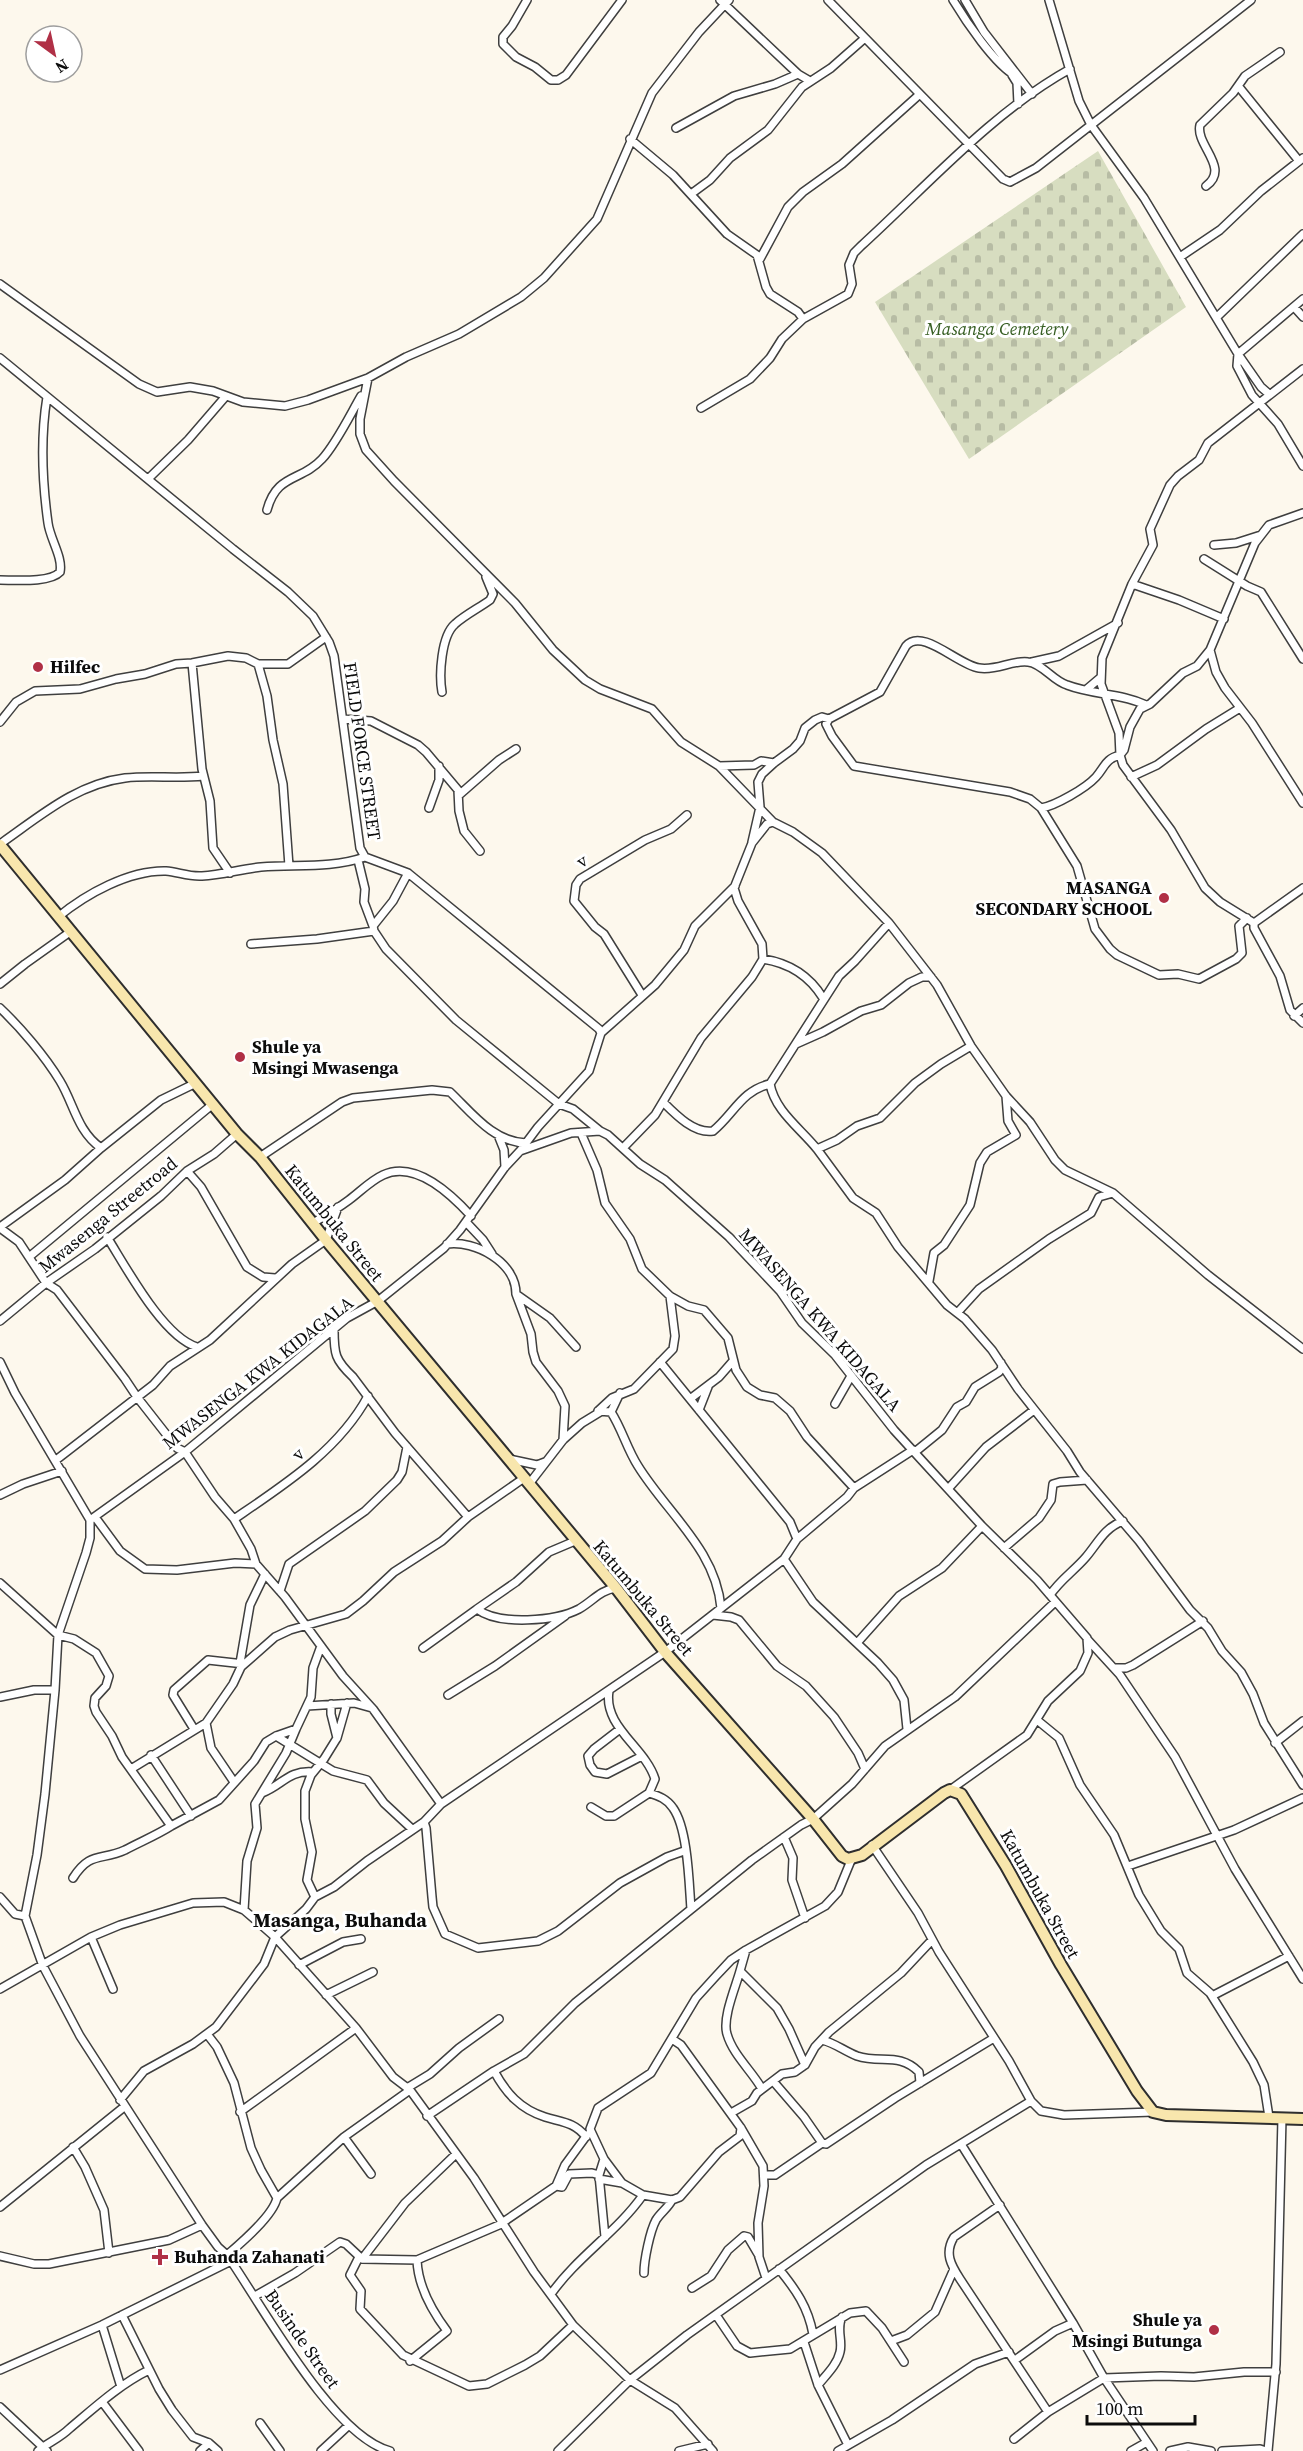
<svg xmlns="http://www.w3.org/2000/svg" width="1303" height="2451" viewBox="0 0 1303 2451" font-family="'Source Serif 4',serif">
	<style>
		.cemetery { fill: url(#cemetery-stones) }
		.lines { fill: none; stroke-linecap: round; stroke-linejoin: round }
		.minor-casing { stroke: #3f3f3f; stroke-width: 10 }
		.secondary-casing { stroke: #2e2e2e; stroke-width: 14 }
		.minor { stroke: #fff; stroke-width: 7 }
		.secondary { stroke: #f8e6ad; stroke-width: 10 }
		.poi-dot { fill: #b03046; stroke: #fff; stroke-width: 2 }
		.labels { text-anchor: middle; stroke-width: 6; stroke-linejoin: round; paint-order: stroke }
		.park-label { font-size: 18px; font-style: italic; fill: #365e22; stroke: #fff }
		.poi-label { font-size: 18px; font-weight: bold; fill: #0c0c0c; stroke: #fff; text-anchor: start }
		.street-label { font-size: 18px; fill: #0c0c0c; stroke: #fff }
		.neighbourhood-label { font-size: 20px; font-weight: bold; fill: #0c0c0c; stroke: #fff }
	</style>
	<defs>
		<pattern id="cemetery-stones" width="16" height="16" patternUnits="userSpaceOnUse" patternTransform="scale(1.5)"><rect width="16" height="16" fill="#d7ddc0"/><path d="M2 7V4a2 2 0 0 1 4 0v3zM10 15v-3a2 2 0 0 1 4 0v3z" fill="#b7bca4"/></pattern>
	</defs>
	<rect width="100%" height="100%" fill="#fdf8ed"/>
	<path class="cemetery" d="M 1098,151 L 1186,307 L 969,459 L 875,302 Z"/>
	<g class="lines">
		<defs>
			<path id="minor" d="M 527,0 L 512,26 L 503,37 L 503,44 L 516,57 L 535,67 L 551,80 L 558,80 L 566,75 L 622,0
				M 720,0 L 798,74 L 810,81
				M 828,0 L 1003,179 L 1010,182 L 1036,168 L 1251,0
				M 953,0 C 965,20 995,65 1016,76
				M 965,0 L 984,32 L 1032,94
				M 1049,0 L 1079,101 L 1091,125 L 1144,198 L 1238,354 L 1261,387 L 1269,394
				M 1012,75 L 1017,83 L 1018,104
				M 1239,87 L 1299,161
				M 676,128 L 734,96 L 775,84 L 798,74
				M 630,139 L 673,175 L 727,234 L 757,255 L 766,287 L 770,294 L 798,312 L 803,319
				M 1206,186 C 1231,168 1195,145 1200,125 L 1233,93 L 1245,76 L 1280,52
				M 691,194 L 710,180 L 730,158 L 768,130 L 802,87 L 831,68 L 865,38
				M 1180,257 L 1220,230 L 1261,191 L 1303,158
				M 760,259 L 788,207 L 803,192 L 842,164 L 920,94
				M 0,284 L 139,384 L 157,392 L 190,387 L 213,391 L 243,402 L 285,406 L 308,400 L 368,378 L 406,357 L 459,334 L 521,297 L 544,278 L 597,219 L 652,93 L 699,32 L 729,0
				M 1303,299 L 1238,354 L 1237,366 L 1252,395 L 1278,424 L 1303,466
				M 1294,307 L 1303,317
				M 1217,317 L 1303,234
				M 0,358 L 233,549 L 288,592 L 313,616 L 329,642 L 334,656 L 360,848 L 365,857 L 408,873 L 599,1029 L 601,1033 L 589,1071 L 538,1127 L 520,1151
				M 368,378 L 360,419 L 360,434 L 366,450 L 394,481 L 515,603 L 553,650 L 585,680 L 600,689 L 652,709 L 681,742 L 719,766 L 773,822 L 793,832 L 822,853 L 889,923 L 937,985 L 971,1046 L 1006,1096 L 1030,1122 L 1055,1160 L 1065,1170 L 1113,1193 L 1208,1275 L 1303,1349
				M 701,408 L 750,379 L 770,358 L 782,339 L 803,319 L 848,294 L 852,284 L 849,265 L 854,253 L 861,246 C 928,185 991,113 1070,69
				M 149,478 L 188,440 L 226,396
				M 267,510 C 277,473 301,482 322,459 C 336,444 350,415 361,396
				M 1303,513 L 1269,525 L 1255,543 L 1210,650 L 1216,672 L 1225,688 L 1252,723 L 1303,803
				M 1214,545 L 1236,543 L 1261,535
				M 1204,559 L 1247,586 L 1261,592 L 1303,659
				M 0,580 C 15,580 50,583 60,572 C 63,557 50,539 48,523 C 42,480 40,440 47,397
				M 1132,584 L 1179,600 L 1224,619
				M 1210,650 L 1197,666 L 1183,673 L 1150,704 L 1140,709 L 1130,727 L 1124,750 L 1120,755 L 1123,765 L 1171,830 L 1205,888 L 1220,902 L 1254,923
				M 1032,662 L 1059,656 L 1118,623
				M 192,663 L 202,769 L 210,801 L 213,848 L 230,873
				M 258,664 L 267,696 L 273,740 L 283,784 L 289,866
				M 1087,689 L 1100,678
				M 442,692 C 439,675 441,636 455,624 C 465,615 479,608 490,600 L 493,594 L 486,577
				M 1146,705 C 1121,693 1093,695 1067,685 C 1053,681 1042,663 1028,662 C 1011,660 997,671 979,668 C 958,665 922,627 906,646 L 880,692 L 829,719 L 826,724 L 832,736 L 854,766 L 1010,792 L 1030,799 L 1041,808 L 1077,866 L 1095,929 L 1110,949 L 1117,955 L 1159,975 L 1178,974 L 1199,979 L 1236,959 L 1242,953 L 1239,926 L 1247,918
				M 343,719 L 371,721 L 418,745 L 426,752 L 458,790 L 459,811 L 464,831 L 480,851
				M 0,722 L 16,702 L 35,691 L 80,689 L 116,679 L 145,674 L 176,664 L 192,663 L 228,656 L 246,658 L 258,664 L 288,664 L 326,637
				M 719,766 L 754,765 L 761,761 L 774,763
				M 1131,777 L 1157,765 L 1206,729 L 1240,708
				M 459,795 L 499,760 L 516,749
				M 429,808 L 439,780 L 439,766
				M 1041,808 C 1055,806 1086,788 1096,777 C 1105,767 1105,759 1120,755 L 1119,733 L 1101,684 L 1102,658 L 1132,584 L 1153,545 L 1150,529 L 1170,485 L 1178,476 L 1199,460 L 1208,443 L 1303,369
				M 752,842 L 760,807 L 758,782 L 762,774 L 774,763 L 793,749 L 800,741 L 805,728 L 815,720 L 822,717 L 829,719
				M 0,844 C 39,817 76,784 125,778 C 151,775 177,779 203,776
				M 358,860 L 365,889 L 364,902 L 373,926
				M 408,873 L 393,901 L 373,926 L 374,931 L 386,949 L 456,1020 L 559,1104 L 573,1109 L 600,1131
				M 1303,888 L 1254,923 L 1254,928 L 1280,976 L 1290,1010 L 1303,1023
				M 58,917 C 86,894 129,870 166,871 C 178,872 189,877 202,876 C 222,875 241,869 261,867 C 297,864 329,869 365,857
				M 889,923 L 855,961 L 839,976 L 770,1084 C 775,1111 800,1128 817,1149 L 837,1140 L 857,1126 L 880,1118 L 915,1083 L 941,1064 L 971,1046
				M 251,944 L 317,939 L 374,931
				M 763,959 C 789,963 809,975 823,998
				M 0,984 L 25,964 L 70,932
				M 642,995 L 604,934 L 595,927 L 574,901 L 576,885 L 580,879 L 645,840 L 671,829 L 687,815
				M 0,1008 C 20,1027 45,1056 60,1081 C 74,1104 77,1131 101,1148
				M 1294,1016 L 1303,1008
				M 601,1033 L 655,985 L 684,950 L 695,926 L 735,886
				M 796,1044 L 823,1032 L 861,1011 L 881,1005 L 909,983 L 922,977 L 931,977
				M 663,1102 C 675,1114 694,1134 713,1131 C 733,1115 742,1090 770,1084
				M 581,1133 L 597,1170 L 605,1203 L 630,1239 L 642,1269 L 670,1296 L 688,1306 L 704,1310 L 728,1338 L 736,1370 L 747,1387 L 760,1395 L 775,1398 L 790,1411 L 807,1437 L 854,1488
				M 498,1135 L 504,1150 L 505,1167
				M 623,1148 L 655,1115 L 701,1038 L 752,977 L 763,959 L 762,944 L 738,901 L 734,888 L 752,843 L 767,824 L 773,822
				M 817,1149 L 853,1198 L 876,1213 L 898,1247 L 947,1305 L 965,1319 L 992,1350 L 1018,1389 L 1067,1451 L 1080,1472 L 1139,1541 L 1190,1610 L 1208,1628 L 1222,1651 L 1241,1672 L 1253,1694 L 1264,1723 L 1303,1785
				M 260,1157 L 342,1102 L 353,1098 L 432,1090 L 450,1092 C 472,1113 493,1142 526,1143
				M 187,1171 L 201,1187 L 247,1267 L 263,1277 L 275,1278
				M 466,1222 L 483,1240 L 492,1254
				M 313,1223 C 325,1216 337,1209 349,1200 C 360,1192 370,1181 383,1175 C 415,1160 451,1194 471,1216
				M 0,1227 L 65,1180 L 101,1148 L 161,1100 L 196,1083
				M 0,1228 L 19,1242 L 46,1283 L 57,1290 L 125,1379 L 137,1397 L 177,1448 L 185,1452 L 215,1497 L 234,1519 L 251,1549 L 256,1564
				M 107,1237 C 126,1267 163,1337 197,1347
				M 447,1244 C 475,1240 516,1262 516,1294 L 550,1318 L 576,1347
				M 29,1257 L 213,1104
				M 929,1281 L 934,1253 L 944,1245 L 970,1205 L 980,1163 L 987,1152 L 1016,1135 L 1008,1121 L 1006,1096
				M 516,1294 L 531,1334 L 533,1352 L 536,1362 L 558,1391 L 565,1406 L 563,1440
				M 958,1312 L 979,1289 L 1049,1239 L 1091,1213 L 1099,1197 L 1113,1193
				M 0,1321 L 46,1283 L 95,1249 L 161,1196 L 187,1171 L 214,1154 L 237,1134
				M 334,1330 C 334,1354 335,1360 353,1377 L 395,1433 L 468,1517
				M 0,1362 L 15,1393 L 90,1520 L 90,1538 L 86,1553 L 58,1635 L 55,1690 L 45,1794 L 37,1855 L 25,1916 L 43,1966 L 80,2036 L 202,2225 L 218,2247 L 227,2255 C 262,2305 332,2436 390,2451
				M 690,1399 L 719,1377 L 733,1361
				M 835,1404 L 851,1376
				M 699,1410 L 708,1387
				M 598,1411 L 611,1412 C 622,1429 627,1449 638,1466 C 667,1513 716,1550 721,1608
				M 611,1412 L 620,1393
				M 915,1452 L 942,1430 L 957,1407 L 966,1402 L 975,1387 L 999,1372 L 1002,1368 L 1001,1363
				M 509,1459 L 537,1465 L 545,1462
				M 56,1460 L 153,1385 L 170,1366 L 210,1340 L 292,1264 L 326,1240 L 338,1207
				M 529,1484 L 563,1440 L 582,1423 L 600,1412 L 598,1411 L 612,1398 L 634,1389 L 673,1349 L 675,1336 L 670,1296
				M 948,1489 L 986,1447 L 1034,1410
				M 0,1495 L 23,1484 L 62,1471
				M 95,1517 L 120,1551 L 145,1569 L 177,1570 L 235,1563 L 256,1564 L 285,1597 L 343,1676 L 373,1709 L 441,1804
				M 234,1519 C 284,1485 339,1450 368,1396
				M 90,1520 L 185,1452 L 347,1318 L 378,1301 L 444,1248 L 460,1230 L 505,1167 L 520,1151 L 571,1133 L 600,1131 L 608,1135 L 640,1164 L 665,1180 L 729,1237 L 780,1291 L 802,1323 L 835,1355 L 894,1430 L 982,1526 L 1037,1580 L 1087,1638 L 1088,1653 L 1080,1671 L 1048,1701 L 1027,1735 L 950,1790
				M 797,1539 L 847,1497 L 854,1488 L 913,1450
				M 1004,1548 L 1039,1518 L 1051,1500 L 1053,1484 L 1060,1482 L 1087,1480
				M 784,1559 L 813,1602 L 878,1663 L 893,1680 L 904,1700 L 907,1729
				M 0,1583 L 58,1635 L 74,1639 L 96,1653 L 109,1676 L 106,1686 L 95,1698 L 94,1706 L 96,1712 L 112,1736 L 122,1757 L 171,1826 L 219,1800 L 254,1761 L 266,1742 L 276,1736 L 296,1729 L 311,1697 L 313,1668 L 321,1646
				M 280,1591 L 289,1564 L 365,1511 L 397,1480 L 402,1472 L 407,1447
				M 1050,1595 C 1060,1580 1074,1571 1086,1557 C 1098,1543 1104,1528 1123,1521
				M 477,1609 L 516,1582 L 549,1552 L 575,1541
				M 713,1615 L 731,1617 L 739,1620 L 777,1666 L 806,1686 L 834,1717 L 858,1753 L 865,1769
				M 1088,1640 L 1120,1675 L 1175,1757 L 1235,1869 L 1303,1979
				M 857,1643 L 899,1596 L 942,1568 L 982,1526
				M 423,1648 L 477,1609 C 499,1626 556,1621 579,1609 C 593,1601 600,1590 616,1588
				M 240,1663 L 250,1605 L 265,1574
				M 1114,1668 L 1126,1668 L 1133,1665 L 1203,1621
				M 448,1695 L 495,1666 L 565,1616
				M 0,1697 L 34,1690 L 55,1690
				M 331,1704 L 331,1714 L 337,1738
				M 307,1706 L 354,1703 L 372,1708
				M 1037,1720 L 1059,1738 L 1080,1785 L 1114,1835 L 1139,1895 L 1161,1931 L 1179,1949 L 1187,1973 L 1210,1993 L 1253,2062 L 1264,2085 L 1269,2117
				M 194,1729 L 173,1695 L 174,1690 L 208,1660 L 244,1664
				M 620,1729 L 594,1749 L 588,1756 L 590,1765 L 595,1772 L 607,1774 L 642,1756
				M 276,1736 L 333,1771 L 367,1780 L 384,1803 L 412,1829
				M 1275,1743 L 1303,1721
				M 151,1755 L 191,1816
				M 131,1769 L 206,1723
				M 234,1782 L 211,1748 L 206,1723 L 233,1684 L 241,1667 L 275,1637 L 290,1630 L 346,1614 L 363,1601 L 394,1572 L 442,1541 L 468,1517 L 524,1478
				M 262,1793 C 283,1785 288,1770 313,1772
				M 649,1793 C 659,1796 667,1799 673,1808 C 688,1829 689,1883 691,1909
				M 591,1807 L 606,1816 L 614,1816 L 649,1793 L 655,1779 C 645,1747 603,1727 609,1691
				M 424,1822 L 426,1828 L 432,1897 L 433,1907 L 445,1934 L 478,1948 L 538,1941 L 558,1931 L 620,1883 L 667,1857 L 684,1851
				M 784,1837 L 793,1858 L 792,1880 L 805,1918
				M 872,1845 L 918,1913 L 939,1952 L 1009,2061 L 1031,2101 L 1041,2111 L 1064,2115 L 1153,2112
				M 1128,1866 L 1234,1830 L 1303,1798
				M 73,1878 C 90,1851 101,1861 125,1850 C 140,1842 157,1835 171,1826
				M 0,1897 L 15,1914 L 25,1916
				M 315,1897 L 307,1880 L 312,1852 L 305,1819 L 305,1791 L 311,1775 L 324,1759 L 337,1738 L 347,1703
				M 244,1910 L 247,1861 L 257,1828 L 255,1804 L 286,1753 L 296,1729
				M 91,1937 L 113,1989
				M 746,1950 L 740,1971 L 777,2008 L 789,2029 L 805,2065
				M 299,1965 L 343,1942 L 361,1939
				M 740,1971 C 736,1986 722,2018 727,2034 C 733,2055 752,2071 762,2089
				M 0,1989 L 91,1937 L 120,1925 L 193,1903 L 224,1902 L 244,1910 L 275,1937 L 356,2028 L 393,2077 L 410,2090 L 474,2178 L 534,2272 L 573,2325 L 630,2380 L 675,2408 L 713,2451
				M 326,1995 L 373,1972
				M 1212,1996 L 1289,1956
				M 207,2034 L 217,2047 L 234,2083 L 251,2148 L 261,2170 L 277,2198
				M 672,2039 L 681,2045 L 741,2128 L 763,2166 L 764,2186 L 758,2223 L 759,2257 L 766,2278
				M 822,2040 C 835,2043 844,2051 857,2056 C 881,2064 899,2052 919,2072 L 920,2083
				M 494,2071 C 506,2093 520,2109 545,2117 C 561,2122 575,2122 586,2137
				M 773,2081 L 804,2117 L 822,2143 L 826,2144 L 895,2098 L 994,2038
				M 407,2088 L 430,2074 L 459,2048 L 499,2019
				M 120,2100 L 144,2071 L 193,2044 L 216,2027 L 264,1964 L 275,1937 L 306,1909 L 315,1897 L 334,1887 L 367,1861 L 424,1822 L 441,1804 L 665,1652 L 784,1559 L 797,1539 L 790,1522 L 660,1362
				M 240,2112 L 356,2028
				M 731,2113 L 752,2101 L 757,2093 L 782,2074 L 795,2072 L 805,2065 L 815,2047 L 829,2032 L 901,1973 L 932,1940
				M 427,2116 L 494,2071 L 524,2054 L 575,2003 L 752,1860 L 801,1825 L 813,1819 L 852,1784 L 885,1746 L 955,1697 L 1055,1602
				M 344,2137 L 371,2174
				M 961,2144 L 1073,2323 L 1104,2378 L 1153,2451
				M 73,2147 L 85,2167 L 104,2210 L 109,2253
				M 604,2159 L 622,2183
				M 764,2175 L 775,2175 L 822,2143
				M 599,2179 L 622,2183 L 643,2195
				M 556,2186 L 565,2165 L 587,2135
				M 1000,2205 L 954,2237 C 944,2253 951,2265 960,2279 L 1048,2412
				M 0,2207 L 124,2107
				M 605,2237 L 599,2175 L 604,2159 L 590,2129 L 598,2108 L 651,2073 L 696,1998 L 716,1976 L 731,1960 L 746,1950 L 825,1906 L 838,1892 L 852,1858
				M 227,2255 C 241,2243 273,2216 277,2198 L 344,2137 L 410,2090
				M 0,2256 L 34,2264 L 49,2264 L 169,2240 L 202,2225
				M 359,2257 L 350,2275 L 361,2291 L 360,2309 L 403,2355 L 469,2386 L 487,2384 L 525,2365 L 540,2356 L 573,2325
				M 362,2259 L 405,2203 L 456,2154
				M 779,2269 C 796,2290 808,2307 813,2334
				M 644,2273 C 644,2260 650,2231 656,2220 C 661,2212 668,2208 672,2200
				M 692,2288 L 711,2276 L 728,2250 L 744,2236 L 748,2237 L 758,2254
				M 551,2294 C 577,2257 617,2232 643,2195 L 672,2200 L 680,2197 L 719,2152 L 740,2136 L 741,2128
				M 255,2296 L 295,2273 L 340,2242 L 346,2244 L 362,2259 L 417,2260 L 499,2225 L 556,2186 L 562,2187 L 569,2174 L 592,2173 L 599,2175
				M 122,2315 L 159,2389 L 172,2410 L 193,2437 L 209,2443 L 218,2451
				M 716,2315 L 737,2346 L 750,2353 L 790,2349 L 850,2313 L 866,2311 L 882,2328 L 904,2362
				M 102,2325 L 121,2387
				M 891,2341 L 907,2335 L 935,2312 L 954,2269
				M 804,2342 L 818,2385 L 848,2445
				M 1015,2360 L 1055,2331 L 1073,2323
				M 410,2361 L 447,2331 C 432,2311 418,2286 417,2260
				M 0,2370 L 102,2325 L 231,2261
				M 818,2385 C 826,2375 837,2365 840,2352 C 843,2340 836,2329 842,2317
				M 103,2403 L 139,2451
				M 0,2407 L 47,2451
				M 260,2423 L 280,2451
				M 1014,2439 L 1048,2412 L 1104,2378 L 1161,2376 L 1194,2377 L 1244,2372 L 1276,2372
				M 38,2451 C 47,2443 60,2438 69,2429 C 94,2408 120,2384 149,2370
				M 200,2451 L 209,2443
				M 321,2451 L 348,2426
				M 558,2451 L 630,2380 L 687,2335 L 926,2165 L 1031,2101
				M 679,2451 L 708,2444
				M 838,2451 L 892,2420 L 975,2364 L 1009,2352
				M 1131,2451 L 1147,2442
				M 1170,2451 L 1188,2447 L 1211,2451
				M 1222,2451 L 1260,2449 L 1266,2451
				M 1268,2451 L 1276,2364 L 1282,2118"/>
			<path id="secondary" d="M 0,845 L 237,1134 L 260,1157 L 326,1240 L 616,1588 L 665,1652 L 813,1819 L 842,1856 L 848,1859 L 862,1855 L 944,1793 L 950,1790 L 961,1794 L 1006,1866 L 1061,1965 L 1137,2091 L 1153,2112 L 1166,2115 L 1303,2119"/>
		</defs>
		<use href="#minor" class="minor-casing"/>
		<use href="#secondary" class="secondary-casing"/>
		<use href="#minor" class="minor"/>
		<use href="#secondary" class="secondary"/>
	</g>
	<g class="poi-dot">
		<circle cx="38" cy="667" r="6"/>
		<circle cx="1164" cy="898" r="6"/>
		<circle cx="240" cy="1057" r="6"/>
		<path d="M157 2248h6v6h6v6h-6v6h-6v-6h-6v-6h6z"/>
		<circle cx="1214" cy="2330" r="6"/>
	</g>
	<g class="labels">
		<g class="park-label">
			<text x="997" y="335">Masanga Cemetery</text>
		</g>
		<g class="poi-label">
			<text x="50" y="673">Hilfec</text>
			<text x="1152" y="894" text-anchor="end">MASANGA<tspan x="1152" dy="21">SECONDARY SCHOOL</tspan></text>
			<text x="252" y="1053">Shule ya<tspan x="252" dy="21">Msingi Mwasenga</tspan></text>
			<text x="174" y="2263">Buhanda Zahanati</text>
			<text x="1202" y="2326" text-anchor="end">Shule ya<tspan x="1202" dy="21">Msingi Butunga</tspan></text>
		</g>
		<g class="street-label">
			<text transform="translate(362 751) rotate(82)" y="6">FIELD FORCE STREET</text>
			<text transform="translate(582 861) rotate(-32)" y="6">v</text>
			<text transform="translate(108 1215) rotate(-39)" y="6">Mwasenga Streetroad</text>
			<text transform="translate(334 1223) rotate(51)" y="6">Katumbuka Street</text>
			<text transform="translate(820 1320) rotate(49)" y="6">MWASENGA KWA KIDAGALA</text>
			<text transform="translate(258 1373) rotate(-38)" y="6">MWASENGA KWA KIDAGALA</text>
			<text transform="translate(298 1454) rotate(-44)" y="6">v</text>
			<text transform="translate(643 1598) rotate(50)" y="6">Katumbuka Street</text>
			<text transform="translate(1040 1894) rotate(61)" y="6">Katumbuka Street</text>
			<text transform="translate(302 2339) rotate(55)" y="6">Businde Street</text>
		</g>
		<g class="neighbourhood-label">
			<text x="340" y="1927">Masanga, Buhanda</text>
		</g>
	</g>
	<g transform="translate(54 54) rotate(147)"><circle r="28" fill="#ffffff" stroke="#9e9e9e" stroke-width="1.5"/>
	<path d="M0-4.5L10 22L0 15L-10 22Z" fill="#b03046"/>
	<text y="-9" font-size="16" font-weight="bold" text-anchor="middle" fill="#0c0c0c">N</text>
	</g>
	<path d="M1087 2415v9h108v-9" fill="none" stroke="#0c0c0c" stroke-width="3"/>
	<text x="1096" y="2415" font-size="18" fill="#0c0c0c" stroke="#ffffff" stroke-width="4.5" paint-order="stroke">100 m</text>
</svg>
